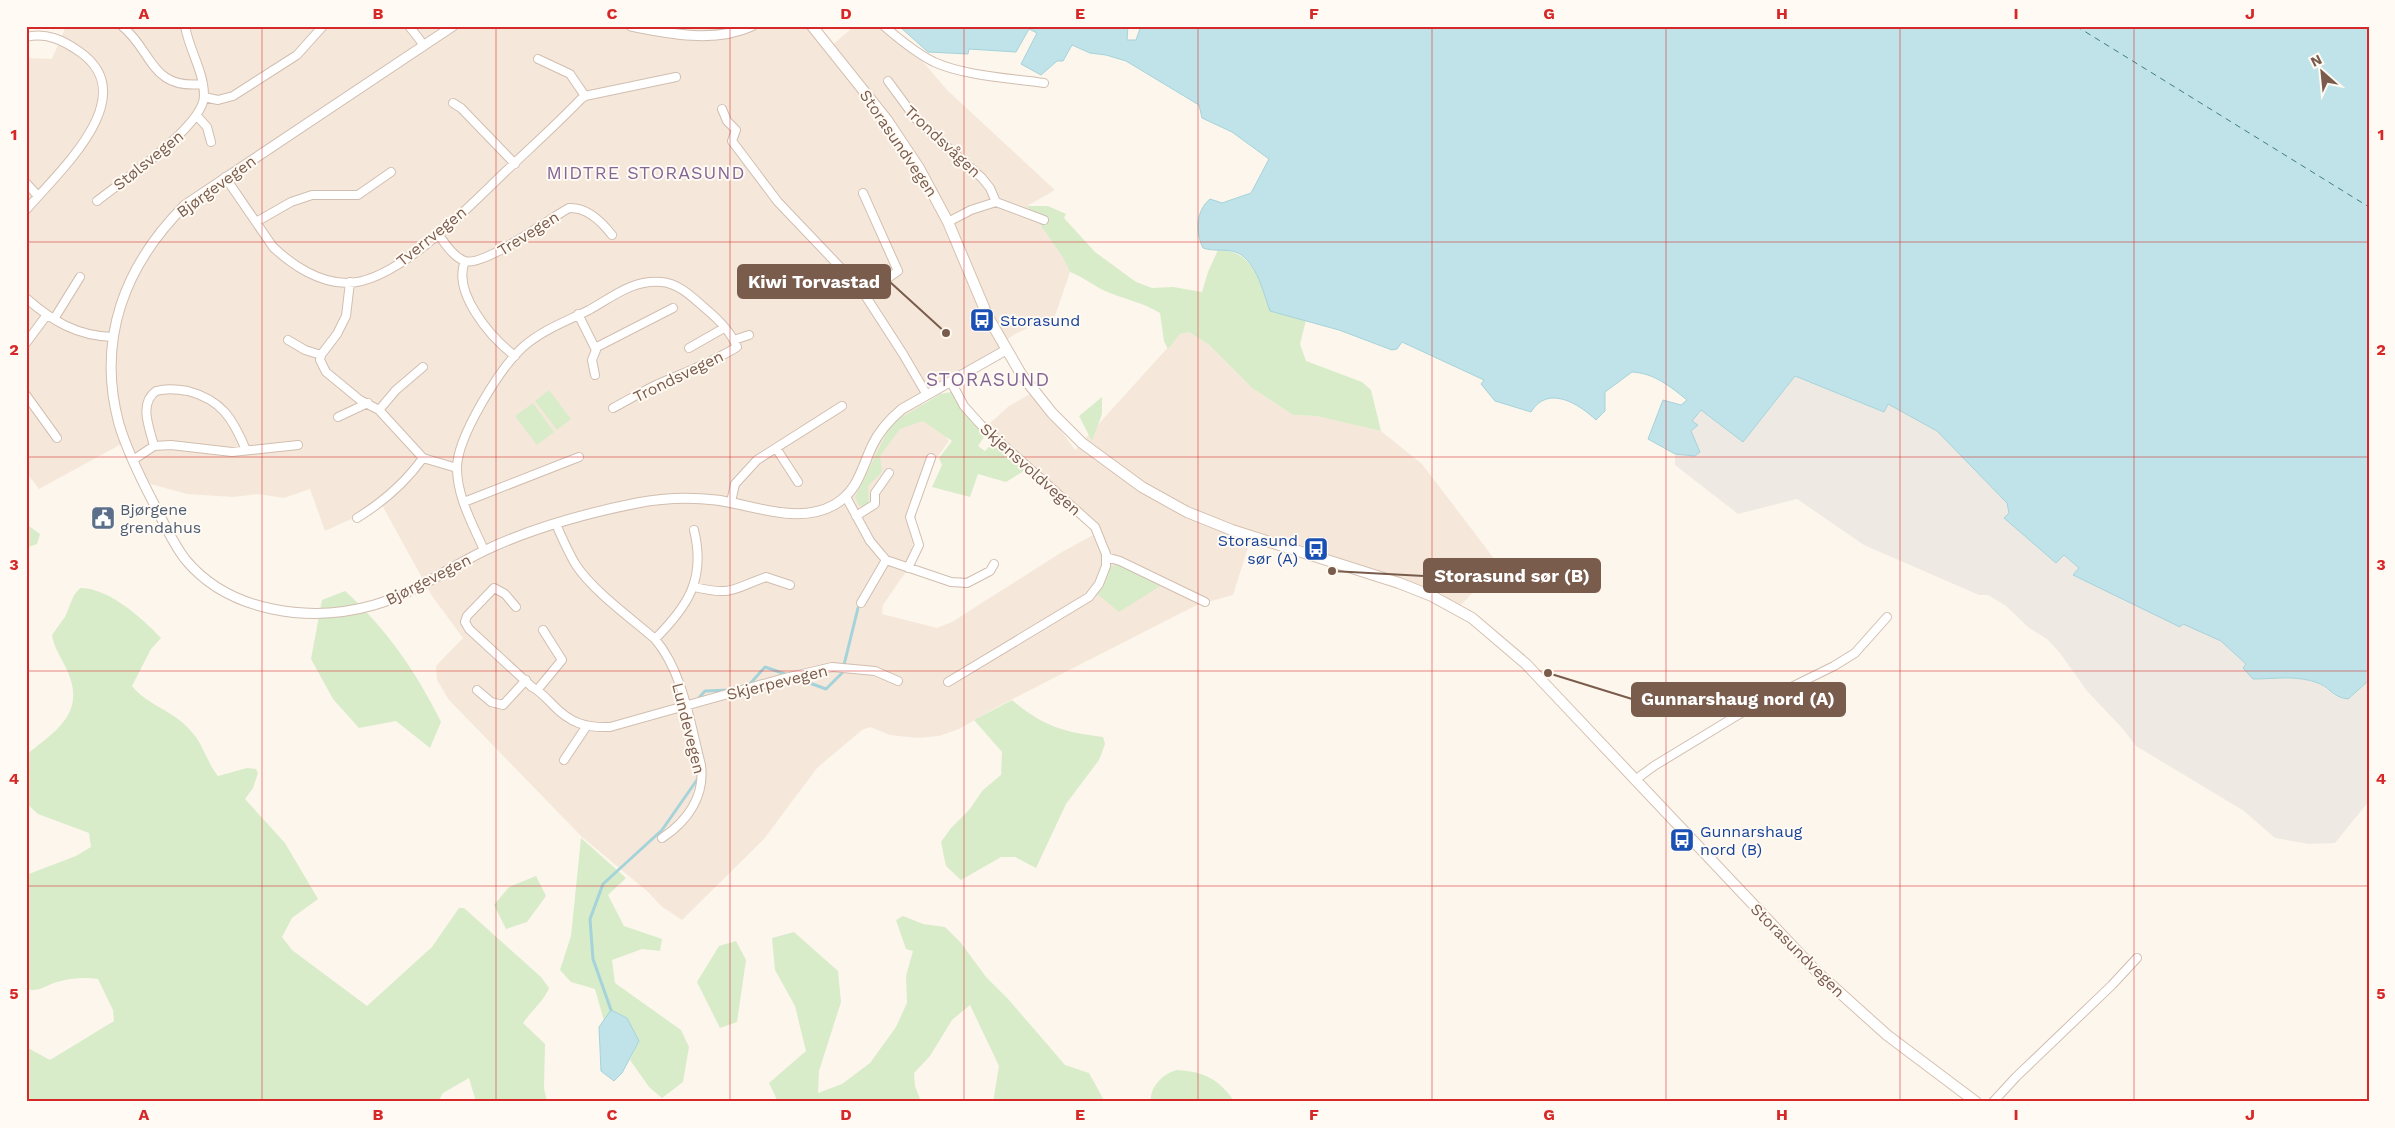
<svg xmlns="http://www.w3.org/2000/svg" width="2395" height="1128" viewBox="0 0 2395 1128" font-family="'Work Sans',sans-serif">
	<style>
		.residential { fill: #f5e8da }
		.industrial { fill: #efe9e4 }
		.green { fill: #d8ecc9 }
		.water { fill: #bfe3e8; stroke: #a5d3da }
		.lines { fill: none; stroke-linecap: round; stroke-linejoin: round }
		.stream { stroke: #a5d3da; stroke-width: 3 }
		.ferry { stroke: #437c86; stroke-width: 1; stroke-dasharray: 6 5; stroke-linecap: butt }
		.minor-casing { stroke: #d1beb0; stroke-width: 10 }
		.tertiary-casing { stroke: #d1beb0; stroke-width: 11 }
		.secondary-casing { stroke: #d6c0b0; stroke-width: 12 }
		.minor { stroke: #fff; stroke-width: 8 }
		.tertiary { stroke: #fff; stroke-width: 9 }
		.secondary { stroke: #fff; stroke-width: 10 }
		.grid { fill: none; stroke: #d62828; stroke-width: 1; stroke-opacity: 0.55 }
		.labels { text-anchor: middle; stroke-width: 4; stroke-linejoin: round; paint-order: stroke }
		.street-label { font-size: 16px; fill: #7a5c4d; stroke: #fffaf3 }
		.transit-label { font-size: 16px; fill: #164399; stroke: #fffaf3; text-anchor: start }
		.service-label { font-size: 16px; fill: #4e5e75; stroke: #fffaf3; text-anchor: start }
		.neighbourhood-label { font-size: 18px; letter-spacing: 1px; fill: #846695; stroke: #fffaf3 }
		.quarter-label { font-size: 19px; letter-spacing: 1px; fill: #846695; stroke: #fffaf3 }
		.leader { fill: none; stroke: #7a5c4d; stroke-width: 2 }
		.callout-dot { fill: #7a5c4d; stroke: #fffaf3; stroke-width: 2 }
		.callout { fill: #7a5c4d; stroke: #7a5c4d; stroke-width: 2 }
		.callout-label { font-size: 18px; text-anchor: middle; font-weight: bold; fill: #fff }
		.neatline { fill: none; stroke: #d62828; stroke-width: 2 }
		.grid-label { font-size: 16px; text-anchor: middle; font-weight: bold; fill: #d62828 }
	</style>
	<rect width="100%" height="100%" fill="#fdf6ec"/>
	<path class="residential" d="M 66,26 L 809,26 L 828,49 L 854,26 L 883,26 L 925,64 L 947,90 L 1055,190 L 1027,206 L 1062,256 L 1070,272 L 1055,316 L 1015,334 L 1002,343 L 1003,353 L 919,401 L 949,441 L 922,479 L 916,500 L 916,526 L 912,548 L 905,573 L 883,605 L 882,614 L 937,628 L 952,622 L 1062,552 L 1095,534 L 1088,516 L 988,428 L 988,425 L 1009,406 L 1033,392 L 1075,450 L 1180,334 L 1189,332 L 1208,344 L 1252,388 L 1293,415 L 1316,416 L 1381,431 L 1422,464 L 1499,565 L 1457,609 L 1252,535 L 1233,595 L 1197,605 L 1181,613 L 995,708 L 959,729 L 939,736 L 917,738 L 890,735 L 870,727 L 862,730 L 817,768 L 764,839 L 682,920 L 661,906 L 648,892 L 582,837 L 449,700 L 437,680 L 436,666 L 463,638 L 432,596 L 382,505 L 325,531 L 310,489 L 284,498 L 258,494 L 233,497 L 187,494 L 147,483 L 125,442 L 39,489 L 26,472 L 26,58 L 52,59 Z"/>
	<path class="industrial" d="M 1795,376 L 1883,412 L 1888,404 L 1937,431 L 2007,503 L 2009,513 L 2005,517 L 2056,562 L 2064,555 L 2079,568 L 2074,575 L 2221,641 L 2247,664 L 2253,679 L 2303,679 L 2320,684 L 2336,697 L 2367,682 L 2369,683 L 2369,801 L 2335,843 L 2309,844 L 2275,838 L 2244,811 L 2136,746 L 2122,728 L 2087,691 L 2060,653 L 2047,639 L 2029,628 L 2006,606 L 1988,595 L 1979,595 L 1864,545 L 1797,499 L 1738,514 L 1675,465 L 1675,454 L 1695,456 L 1697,449 L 1691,431 L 1698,425 L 1692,421 L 1701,410 L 1743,442 Z"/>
	<path class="green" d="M 1027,206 L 1048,206 L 1066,214 L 1064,218 L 1095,252 L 1136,282 L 1152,288 L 1173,287 L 1202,292 L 1208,272 L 1218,250 C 1254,250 1260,283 1270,311 L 1306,320 L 1300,344 L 1306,361 L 1362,382 L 1371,390 L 1381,431 L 1316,416 L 1293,415 L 1252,388 L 1208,344 L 1189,332 L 1180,334 L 1168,349 L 1164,341 L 1160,313 C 1142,302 1123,299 1105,291 C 1093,285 1083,277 1070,272 L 1062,256 Z
		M 549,390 L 571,419 L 557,430 L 535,401 Z
		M 951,392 L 984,437 L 978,446 L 985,451 L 993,442 L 1027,469 L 1006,482 L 978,474 L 970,497 L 932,487 L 942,465 L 939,458 L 952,441 L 923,421 L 900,429 L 880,456 L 882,472 L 868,486 L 869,505 L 859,506 L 855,497 L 891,424 L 940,394 Z
		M 1102,397 L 1102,414 L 1092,441 L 1079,416 Z
		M 533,403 L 554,432 L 537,445 L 515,416 Z
		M 26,524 L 40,534 L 37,544 L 26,548 Z
		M 1120,563 L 1162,585 L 1119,612 L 1097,594 L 1103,587 L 1110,567 Z
		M 80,588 C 109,588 142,618 161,638 L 151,649 L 132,686 C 147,705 174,711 190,730 C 203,743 208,765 218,776 L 247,768 L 256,769 L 258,773 L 253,788 L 245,799 L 285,843 L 318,899 L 292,918 L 282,937 L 292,950 L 367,1006 L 432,947 L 459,908 L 464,908 L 541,977 L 549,988 C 544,1001 531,1011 523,1023 L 545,1044 L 544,1088 L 547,1102 L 476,1102 L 469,1078 L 443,1093 L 438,1102 L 26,1102 L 26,1047 L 50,1060 L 114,1021 L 113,1010 L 98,979 C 85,977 70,978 57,982 C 47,985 37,993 26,989 L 26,875 L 76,856 L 91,847 L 89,833 L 38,814 L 26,803 L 26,755 C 55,731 87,714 67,670 C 62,659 54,648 52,635 L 65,617 L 74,595 Z
		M 345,591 C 386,628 417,673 441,722 L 430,748 L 396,721 L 359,728 L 333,699 L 311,659 L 322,600 Z
		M 1012,700 C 1043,726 1062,732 1103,737 L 1105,744 L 1099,760 L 1066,804 L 1036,868 L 1015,857 L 1001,857 L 961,880 L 946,866 L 941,842 L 951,828 L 969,810 L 983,790 L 1001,775 L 1002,752 L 974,720 Z
		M 581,838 L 626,878 L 608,895 L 624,926 L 662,939 L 660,951 L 642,949 L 612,960 L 615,983 L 681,1030 L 689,1047 L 683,1082 L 662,1098 L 649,1087 L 630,1060 L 639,1041 L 611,1010 L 604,1021 L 595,989 L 571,982 L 560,970 L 571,936 Z
		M 536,876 L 546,896 L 527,922 L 506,929 L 494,905 L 509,887 Z
		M 903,916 L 923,924 L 945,927 L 961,943 L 986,977 L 1009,1000 L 1065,1065 L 1089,1073 L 1105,1102 L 993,1102 L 999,1066 L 970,1005 L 952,1020 L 930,1056 L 914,1073 L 915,1086 L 921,1102 L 778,1102 L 769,1083 L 806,1051 L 795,1006 L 775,970 L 772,938 L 794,932 L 838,971 L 841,1002 L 819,1071 L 818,1093 L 842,1084 L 870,1063 L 896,1027 L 907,1003 L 906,976 L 913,951 L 906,949 L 896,920 Z
		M 736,941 L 746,960 L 737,1022 L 720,1028 L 697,982 L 719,946 Z
		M 1177,1070 C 1206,1072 1218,1079 1235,1102 L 1151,1102 C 1149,1087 1164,1073 1177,1070 Z"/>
	<path class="water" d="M 899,26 L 1128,26 L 1127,40 L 1136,40 L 1141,26 L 2369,26 L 2369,683 L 2367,682 L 2348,699 C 2330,696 2332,689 2318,683 C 2298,675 2274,679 2253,679 L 2243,668 L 2246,664 L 2221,641 L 2183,624 L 2180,627 L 2073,575 L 2079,568 L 2064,555 L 2056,563 L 2004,518 L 2009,513 L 2007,503 L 1937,431 L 1888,404 L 1884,412 L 1795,376 L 1743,442 L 1701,410 L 1692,421 L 1698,425 L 1691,431 L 1700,452 L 1695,456 L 1675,454 L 1648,439 L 1663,400 L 1681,405 L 1687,400 C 1671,387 1654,373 1632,372 L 1605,392 L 1605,411 L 1596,420 C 1579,404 1548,384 1531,412 L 1495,401 L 1481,384 L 1484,380 L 1402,342 L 1397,349 L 1392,350 L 1339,330 L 1270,311 C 1263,292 1257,263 1238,253 C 1227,248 1214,252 1203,248 C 1195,232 1196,210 1210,199 L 1222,203 L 1251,193 L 1269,159 L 1232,132 L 1202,118 L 1199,105 L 1126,61 L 1106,55 L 1090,53 L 1072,45 L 1063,61 L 1057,61 L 1041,75 L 1021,64 L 1037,33 L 1029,29 L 1016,52 L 969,49 L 968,54 L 928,52 Z
		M 611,1010 L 627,1018 L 639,1041 L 622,1073 L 614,1081 L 601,1071 L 599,1027 Z"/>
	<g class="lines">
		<path class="stream" d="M 796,678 L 826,689 L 842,673 L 858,608
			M 748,686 L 765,667 L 788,675
			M 697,700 L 705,691 L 731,690
			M 611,1010 L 593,959 L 590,919 L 603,884 L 662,830 L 699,777"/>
		<path class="ferry" d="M 2076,26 L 2369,207"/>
		<defs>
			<path id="minor" d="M 122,26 C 153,51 150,90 203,84
				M 409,26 L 423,44
				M 884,26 C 899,39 916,53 934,62 C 965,76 1010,78 1044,83
				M 26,37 C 46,32 63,40 80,52 C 144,97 58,172 26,210
				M 538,59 L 570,74 L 585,96
				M 888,81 L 916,119 L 982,178 L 990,188 L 996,202
				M 204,97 L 218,100 L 233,96 L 297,55 L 323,26
				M 453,103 L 461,108 L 515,164
				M 722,109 L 727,121 L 736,130 L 732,141 L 778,202 L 861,289 L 903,354 L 927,395
				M 197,116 L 207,127 L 211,142
				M 225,177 L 273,247 C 292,265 319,283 347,283 C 397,283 468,207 504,173 C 529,149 556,125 581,99 L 585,96 L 676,77
				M 26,183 L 38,196
				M 863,193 L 898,271 L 865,294
				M 97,201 C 121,182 204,126 204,96 C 204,71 189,50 185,26
				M 256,222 L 291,202 L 312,195 L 358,195 L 391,172
				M 948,222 L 971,210 L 996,202 L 1044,220
				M 438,234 C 445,243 453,257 465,261 C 484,267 549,219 569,208 C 587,207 602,222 612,235
				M 465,261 C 452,292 490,337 515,356
				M 350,282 L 346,316 L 337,334 L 321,355 L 320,360 L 326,372 L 360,400 L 379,410 L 423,458 L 457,468
				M 26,298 C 52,321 77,336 113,337
				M 578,314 L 596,350 L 592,360 L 595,375
				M 54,319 L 80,277
				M 288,340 L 305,350 L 321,355
				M 734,340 L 749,335
				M 26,343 L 46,316
				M 595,348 L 673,308
				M 689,348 L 724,328
				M 26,395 L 57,438
				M 379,410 L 396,390 L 423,367
				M 338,417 L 368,403
				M 154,446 C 150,429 138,404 156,391 C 167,388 177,389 188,391 C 222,400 233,419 246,450
				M 776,448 L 798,482
				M 133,460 L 154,446 L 171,445 L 232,452 L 298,445
				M 846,497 L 870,541 L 886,560 L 951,582 L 967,583 L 990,571 L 994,564
				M 464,502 L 579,457
				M 731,502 L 735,484 L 757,460 L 842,406
				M 856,516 L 875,504 L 875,493 L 889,473
				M 357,518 C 383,502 405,483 423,458
				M 556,524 C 562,538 568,552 576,565 C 593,591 631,618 655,639 C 683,672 690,723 701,765 C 705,796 688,821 662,838
				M 484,550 C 473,525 457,497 457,468 C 457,437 500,368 523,347 C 542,330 567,321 589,310 C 614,296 632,280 661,282 C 679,283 693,298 706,309 C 718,319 731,332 737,347 C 711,363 686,372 658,384 C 643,391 628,400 613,408
				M 1106,557 L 1120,561 L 1205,602
				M 908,568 L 919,545 L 910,517 L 931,458
				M 694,587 C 733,596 732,589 766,577 L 790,585
				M 861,603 L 886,560
				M 516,607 L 505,594 L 494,588 L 467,616 L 465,622 L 469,629 L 532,687 C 541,692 546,698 553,705 C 570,723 586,728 610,727 L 781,679 L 832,667 L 875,671 L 898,681
				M 655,639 C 688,606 706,579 694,530
				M 948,682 L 1089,597 L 1099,584 L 1106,566 L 1106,554 L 1095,527 L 981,425 L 964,406 L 951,382
				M 538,689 L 562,660 L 543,630
				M 477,690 L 491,702 L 503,705 L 526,680
				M 564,760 L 586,727
				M 1635,780 L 1654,766 L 1751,707 L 1834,666 L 1855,653 L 1887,617
				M 1993,1102 L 2016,1077 L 2112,985 L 2137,958"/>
			<path id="tertiary" d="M 453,26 L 185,205 C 125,265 96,339 119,424 C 127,451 140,477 153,502 C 163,521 172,542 185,559 C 229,613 311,623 374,605 C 416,593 449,567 488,549 C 535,527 587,513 637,503 C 663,498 689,497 716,500 C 753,505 798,525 834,505 C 858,491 861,470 872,446 C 879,431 889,420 902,409 L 1006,350
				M 631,26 C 670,34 715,43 752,26"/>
			<path id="secondary" d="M 812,26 L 887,120 L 919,168 L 948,222 L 988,317 L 1021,374 L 1052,413 L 1082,443 L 1142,487 L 1187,512 L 1232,530 L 1399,583 L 1432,596 L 1472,618 L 1526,664 L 1818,973 L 1887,1035 L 1976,1102"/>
		</defs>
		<use href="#minor" class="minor-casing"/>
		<use href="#tertiary" class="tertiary-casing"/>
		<use href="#secondary" class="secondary-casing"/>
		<use href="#minor" class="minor"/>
		<use href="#tertiary" class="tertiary"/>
		<use href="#secondary" class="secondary"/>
	</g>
	<path class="grid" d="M 262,26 L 262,1102M 496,26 L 496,1102M 730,26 L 730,1102M 964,26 L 964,1102M 1198,26 L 1198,1102M 1432,26 L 1432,1102M 1666,26 L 1666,1102M 1900,26 L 1900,1102M 2134,26 L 2134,1102M 26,242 L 2369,242M 26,457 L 2369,457M 26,671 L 2369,671M 26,886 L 2369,886"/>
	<defs>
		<symbol id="bus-square" viewBox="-11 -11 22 22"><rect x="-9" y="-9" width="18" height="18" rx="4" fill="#1a4fb4" stroke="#fffaf3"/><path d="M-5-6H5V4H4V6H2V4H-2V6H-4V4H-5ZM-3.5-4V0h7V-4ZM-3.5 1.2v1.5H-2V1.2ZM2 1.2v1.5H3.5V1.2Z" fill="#fff"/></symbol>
		<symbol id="civic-square" viewBox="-11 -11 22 22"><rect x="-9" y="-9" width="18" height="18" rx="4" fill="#5c6f8a" stroke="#fffaf3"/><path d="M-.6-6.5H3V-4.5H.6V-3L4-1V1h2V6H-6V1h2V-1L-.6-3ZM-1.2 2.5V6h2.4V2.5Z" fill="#fff"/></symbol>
	</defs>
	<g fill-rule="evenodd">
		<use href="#bus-square" x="968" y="306" width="28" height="28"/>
		<use href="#civic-square" x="89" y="504" width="28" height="28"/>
		<use href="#bus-square" x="1302" y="535" width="28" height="28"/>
		<use href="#bus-square" x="1668" y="826" width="28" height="28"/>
	</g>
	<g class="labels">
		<g class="street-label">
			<text transform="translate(943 141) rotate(43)" y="6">Trondsvågen</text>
			<text transform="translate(899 143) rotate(56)" y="6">Storasundvegen</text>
			<text transform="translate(148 160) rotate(-39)" y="6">Stølsvegen</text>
			<text transform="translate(216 186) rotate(-36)" y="6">Bjørgevegen</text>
			<text transform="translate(528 233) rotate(-32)" y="6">Trevegen</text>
			<text transform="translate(431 236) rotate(-39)" y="6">Tverrvegen</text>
			<text transform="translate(678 376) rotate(-26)" y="6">Trondsvegen</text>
			<text transform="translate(1031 469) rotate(42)" y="6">Skjensvoldvegen</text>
			<text transform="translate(428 579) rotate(-27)" y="6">Bjørgevegen</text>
			<text transform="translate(777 682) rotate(-14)" y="6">Skjerpevegen</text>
			<text transform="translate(689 728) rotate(76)" y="6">Lundevegen</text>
			<text transform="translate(1798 950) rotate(45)" y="6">Storasundvegen</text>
		</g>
		<g class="transit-label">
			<text x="1000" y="326">Storasund</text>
			<text x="1298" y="546" text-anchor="end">Storasund<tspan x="1298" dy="18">sør (A)</tspan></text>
			<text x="1700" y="837">Gunnarshaug<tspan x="1700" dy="18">nord (B)</tspan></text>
		</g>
		<g class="service-label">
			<text x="120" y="515">Bjørgene<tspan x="120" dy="18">grendahus</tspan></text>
		</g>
		<g class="neighbourhood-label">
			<text x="646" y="179">MIDTRE STORASUND</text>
		</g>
		<g class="quarter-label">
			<text x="988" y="386">STORASUND</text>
		</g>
	</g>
	<path class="leader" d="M946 333L890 282M1332 571L1424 576M1548 673L1632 699"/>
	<g class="callout-dot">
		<circle cx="946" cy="333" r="5"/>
		<circle cx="1332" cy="571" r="5"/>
		<circle cx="1548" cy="673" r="5"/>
	</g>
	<g class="callout">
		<rect x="738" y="265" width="152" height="33" rx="5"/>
		<rect x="1424" y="559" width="176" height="33" rx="5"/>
		<rect x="1632" y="683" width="213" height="33" rx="5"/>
	</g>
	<g class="callout-label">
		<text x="814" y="288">Kiwi Torvastad</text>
		<text x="1512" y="582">Storasund sør (B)</text>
		<text x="1738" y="705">Gunnarshaug nord (A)</text>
	</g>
	<rect width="2395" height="1128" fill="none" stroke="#fffaf3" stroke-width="55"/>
	<g transform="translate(2322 72) rotate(333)" stroke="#fffaf3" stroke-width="4" paint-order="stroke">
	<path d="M0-4L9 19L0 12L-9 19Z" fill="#7a5c4d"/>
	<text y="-8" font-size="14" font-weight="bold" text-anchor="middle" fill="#7a5c4d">N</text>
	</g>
	<rect x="28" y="28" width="2340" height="1072" class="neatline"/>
	<g class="grid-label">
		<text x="144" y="19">A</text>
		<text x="378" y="19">B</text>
		<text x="612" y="19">C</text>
		<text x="846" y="19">D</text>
		<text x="1080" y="19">E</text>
		<text x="1314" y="19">F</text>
		<text x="1549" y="19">G</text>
		<text x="1782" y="19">H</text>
		<text x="2016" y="19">I</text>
		<text x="2250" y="19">J</text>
		<text x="14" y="140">1</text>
		<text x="2381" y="140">1</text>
		<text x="14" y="355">2</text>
		<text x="2381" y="355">2</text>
		<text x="14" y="570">3</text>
		<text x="2381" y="570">3</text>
		<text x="14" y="784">4</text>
		<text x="2381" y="784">4</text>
		<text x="14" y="999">5</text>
		<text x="2381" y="999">5</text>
		<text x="144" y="1120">A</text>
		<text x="378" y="1120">B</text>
		<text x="612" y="1120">C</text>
		<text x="846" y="1120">D</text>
		<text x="1080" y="1120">E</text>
		<text x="1314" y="1120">F</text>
		<text x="1549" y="1120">G</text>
		<text x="1782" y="1120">H</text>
		<text x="2016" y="1120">I</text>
		<text x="2250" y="1120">J</text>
	</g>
</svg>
